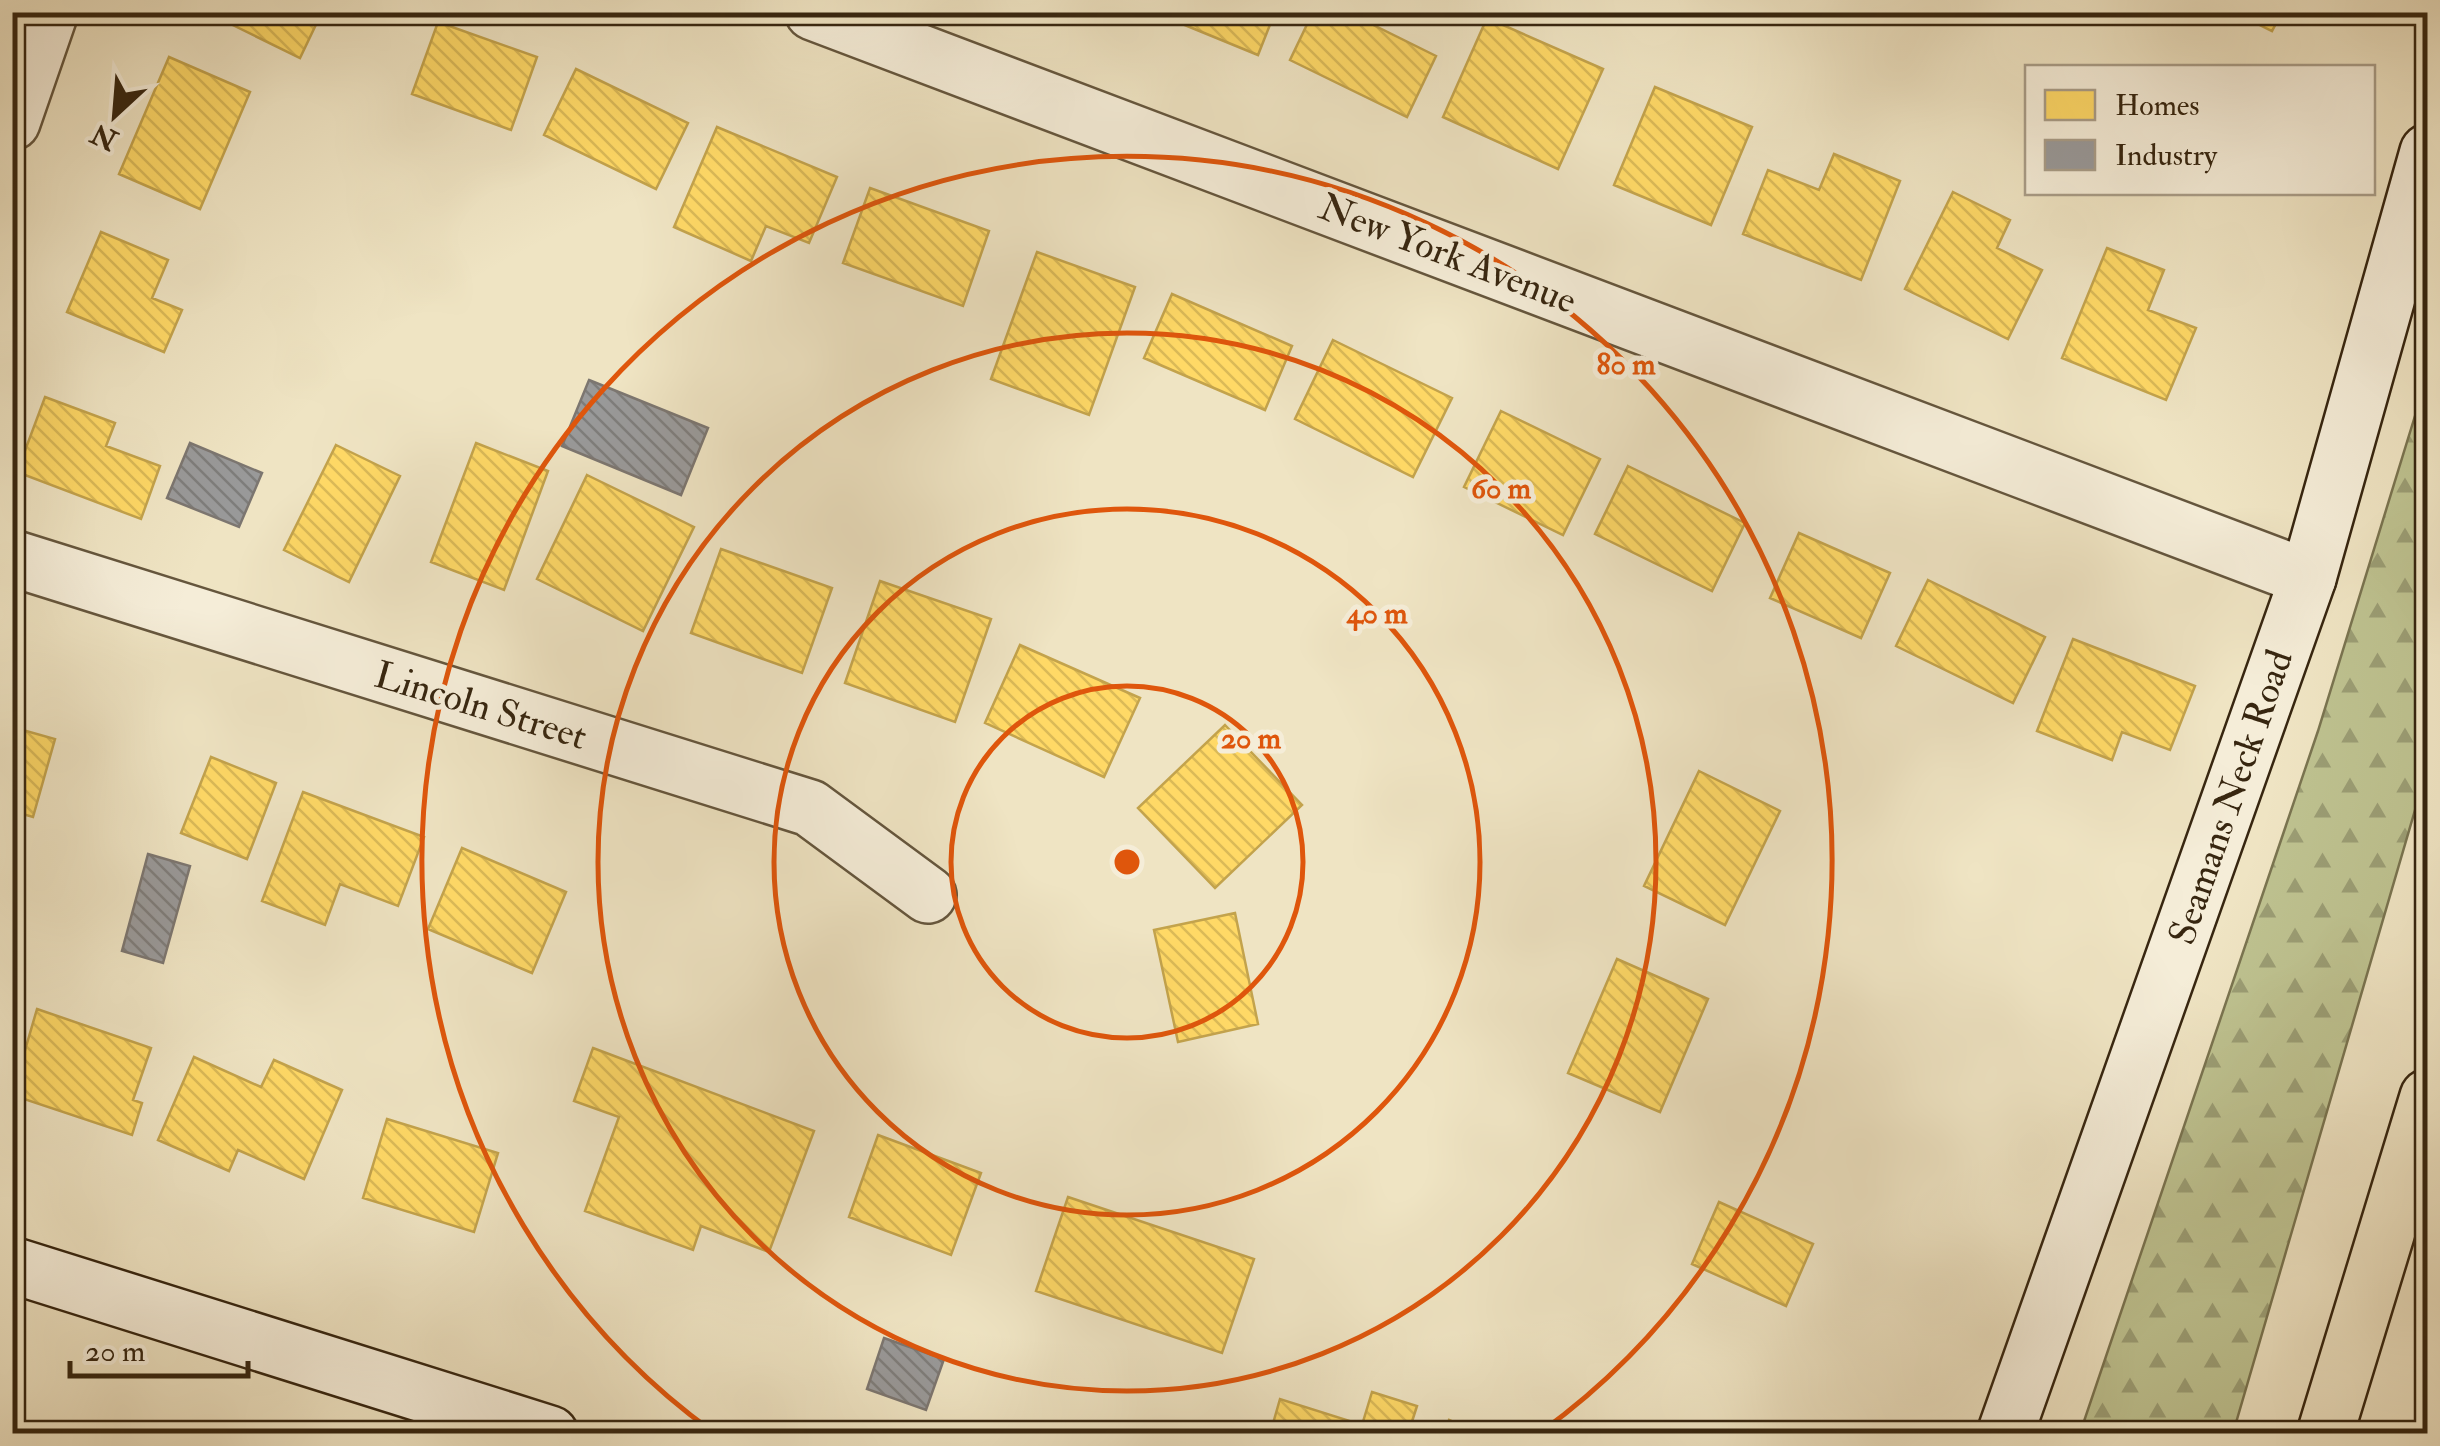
<svg xmlns="http://www.w3.org/2000/svg" width="2440" height="1446" viewBox="0 0 2440 1446" font-family="'IM FELL Double Pica',serif">
	<style>
		.forest { fill: url(#forest-firs); stroke: #7a7450; stroke-width: 2.5 }
		.homes { fill: url(#homes-back-hatch); stroke: #c3a34c; stroke-width: 2.5 }
		.industry { fill: url(#industry-back-hatch); stroke: #7c7670; stroke-width: 2.5 }
		.lines { fill: none; stroke-linecap: round; stroke-linejoin: round }
		.street-casing { stroke: #65563d; stroke-width: 60 }
		.secondary-casing { stroke: #372610; stroke-width: 60 }
		.highway-casing { stroke: #372610; stroke-width: 60 }
		.street { stroke: #f5edd8; stroke-width: 55 }
		.secondary { stroke: #f5edd8; stroke-width: 55 }
		.highway { stroke: #efe4c3; stroke-width: 55 }
		.ring { fill: none; stroke: #df560c; stroke-width: 5 }
		.labels { text-anchor: middle; stroke-width: 10; stroke-linejoin: round; paint-order: stroke }
		.street-label { font-size: 38px; fill: #372610; stroke: #f5edd8 }
		.centre { fill: #df560c; stroke: #f5edd8; stroke-width: 5 }
		.ring-label { font-size: 30px; text-anchor: middle; font-weight: bold; fill: #df560c; stroke: #f5edd8; stroke-width: 10; stroke-linejoin: round; paint-order: stroke }
	</style>
	<defs>
		<pattern id="forest-firs" width="22" height="20" patternUnits="userSpaceOnUse" patternTransform="scale(2.5)"><rect width="22" height="20" fill="#bec290"/><path d="M5 1l3.5 6h-7zM16 11l3.5 6h-7z" fill="#9b9d74"/></pattern>
		<pattern id="homes-back-hatch" width="6" height="6" patternUnits="userSpaceOnUse" patternTransform="scale(2.5)"><rect width="6" height="6" fill="#ffd966"/><path d="M-1 5l2 2M0 0l6 6M5-1l2 2" fill="none" stroke="#dbba57"/></pattern>
		<pattern id="industry-back-hatch" width="6" height="6" patternUnits="userSpaceOnUse" patternTransform="scale(2.5)"><rect width="6" height="6" fill="#999"/><path d="M-1 5l2 2M0 0l6 6M5-1l2 2" fill="none" stroke="#7e7d7b"/></pattern>
	</defs>
	<rect width="100%" height="100%" fill="#efe4c3"/>
	<filter id="stains"><feTurbulence type="fractalNoise" baseFrequency=".002" numOctaves="4"/><feColorMatrix values="0 0 0 0 .2 0 0 0 0 .09 0 0 0 0 .02 0 0 0 .5 -.17"/></filter>
	<radialGradient id="worn" r=".72"><stop offset=".6" stop-color="#630" stop-opacity="0"/><stop offset="1" stop-color="#630" stop-opacity=".3"/></radialGradient>
	<path class="forest" d="M 2427,377 L 2427,769 L 2233,1433 L 2080,1433 L 2318,731 Z"/>
	<path class="homes" d="M 206,12 L 322,12 L 300,58 Z
		M 1153,12 L 1275,12 L 1258,55 Z
		M 1313,12 L 1347,12 L 1436,56 L 1407,117 L 1290,60 Z
		M 2233,12 L 2282,12 L 2272,31 Z
		M 1487,18 L 1603,69 L 1558,169 L 1443,117 Z
		M 438,22 L 537,57 L 511,130 L 412,94 Z
		M 169,57 L 250,92 L 200,209 L 119,174 Z
		M 576,69 L 688,123 L 656,189 L 544,135 Z
		M 1655,87 L 1752,127 L 1711,225 L 1614,185 Z
		M 717,127 L 837,177 L 809,243 L 766,226 L 751,261 L 674,227 Z
		M 1834,154 L 1900,181 L 1861,280 L 1743,234 L 1768,170 L 1819,190 Z
		M 870,188 L 989,231 L 963,306 L 843,263 Z
		M 1953,192 L 2010,220 L 1997,248 L 2042,270 L 2008,339 L 1905,289 Z
		M 101,232 L 168,260 L 152,298 L 182,310 L 164,352 L 67,312 Z
		M 2107,248 L 2164,270 L 2148,310 L 2196,328 L 2166,400 L 2062,358 Z
		M 1037,252 L 1135,287 L 1089,415 L 991,379 Z
		M 1172,294 L 1292,346 L 1265,410 L 1144,358 Z
		M 1333,340 L 1452,398 L 1413,477 L 1295,419 Z
		M 45,397 L 115,423 L 106,446 L 160,466 L 141,519 L 17,472 Z
		M 1501,411 L 1600,459 L 1563,535 L 1464,487 Z
		M 476,443 L 548,471 L 504,590 L 431,562 Z
		M 336,445 L 400,476 L 349,582 L 284,550 Z
		M 1628,466 L 1745,523 L 1712,591 L 1595,534 Z
		M 587,475 L 694,527 L 643,631 L 537,579 Z
		M 1799,533 L 1890,573 L 1861,638 L 1770,598 Z
		M 721,549 L 832,588 L 802,673 L 691,633 Z
		M 1928,580 L 2045,637 L 2013,703 L 1896,646 Z
		M 880,581 L 991,619 L 955,722 L 845,683 Z
		M 2073,639 L 2195,686 L 2170,750 L 2122,732 L 2112,760 L 2037,731 Z
		M 1020,645 L 1140,698 L 1104,777 L 985,723 Z
		M 1225,725 L 1302,805 L 1215,888 L 1138,808 Z
		M 12,727 L 55,739 L 33,817 L 12,811 Z
		M 211,757 L 276,783 L 247,859 L 181,833 Z
		M 1699,771 L 1780,811 L 1725,925 L 1644,886 Z
		M 303,792 L 424,837 L 398,906 L 340,884 L 325,925 L 262,901 Z
		M 462,848 L 566,892 L 532,973 L 428,929 Z
		M 1235,913 L 1258,1024 L 1178,1042 L 1154,930 Z
		M 1617,959 L 1708,999 L 1660,1112 L 1568,1073 Z
		M 37,1009 L 151,1048 L 133,1100 L 142,1103 L 132,1135 L 12,1095 Z
		M 593,1048 L 814,1131 L 769,1252 L 701,1226 L 693,1250 L 585,1211 L 619,1117 L 574,1101 Z
		M 194,1057 L 261,1087 L 274,1060 L 342,1090 L 304,1179 L 238,1150 L 229,1171 L 158,1140 Z
		M 387,1119 L 498,1153 L 474,1232 L 363,1198 Z
		M 878,1135 L 981,1173 L 951,1255 L 849,1217 Z
		M 1068,1197 L 1254,1259 L 1222,1353 L 1036,1291 Z
		M 1719,1202 L 1813,1244 L 1786,1306 L 1692,1264 Z
		M 1372,1392 L 1417,1406 L 1408,1434 L 1270,1434 L 1280,1399 L 1362,1425 Z
		M 1449,1420 L 1480,1434 L 1443,1434 Z"/>
	<path class="industry" d="M 589,380 L 708,428 L 681,495 L 562,446 Z
		M 190,443 L 262,473 L 239,527 L 167,498 Z
		M 148,854 L 190,866 L 163,963 L 122,951 Z
		M 884,1338 L 944,1359 L 926,1410 L 867,1389 Z"/>
	<g class="lines">
		<defs>
			<path id="street" d="M 813,12 L 2308,578
				M 12,122 L 50,12
				M 12,558 L 810,808 L 928,895"/>
			<path id="secondary" d="M 12,1265 L 550,1434
				M 2005,1434 L 2308,578 L 2428,152"/>
			<path id="highway" d="M 2325,1434 L 2428,1097"/>
		</defs>
		<use href="#street" class="street-casing"/>
		<use href="#secondary" class="secondary-casing"/>
		<use href="#highway" class="highway-casing"/>
		<use href="#street" class="street"/>
		<use href="#secondary" class="secondary"/>
		<use href="#highway" class="highway"/>
	</g>
	<g class="ring">
		<circle cx="1127" cy="862" r="176"/>
		<circle cx="1127" cy="862" r="353"/>
		<circle cx="1127" cy="862" r="529"/>
		<path d="M713 1432A705 705 0 1 1 1541 1432"/>
	</g>
	<g class="labels">
		<g class="street-label">
			<text transform="translate(1448 253) rotate(21)" y="13">New York Avenue</text>
			<text transform="translate(481 705) rotate(17)" y="13">Lincoln Street</text>
			<text transform="translate(2230 797) rotate(-71)" y="13">Seamans Neck Road</text>
		</g>
	</g>
	<circle cx="1127" cy="862" r="15" class="centre"/>
	<g class="ring-label">
		<text x="1626" y="374">80 m</text>
		<text x="1501" y="498">60 m</text>
		<text x="1377" y="623">40 m</text>
		<text x="1251" y="748">20 m</text>
	</g>
	<rect width="2440" height="1446" fill="none" stroke="#efe4c3" stroke-width="50"/>
	<rect x="15" y="15" width="2410" height="1416" fill="none" stroke="#372610" stroke-width="5"/>
	<rect x="25" y="25" width="2390" height="1396" fill="none" stroke="#372610" stroke-width="2.5"/>
	<rect x="2025" y="65" width="350" height="130" fill="#f5edd8" stroke="#a99d88" stroke-width="2.5"/>
	<rect x="2045" y="90" width="50" height="30" fill="#ffd966" stroke="#a99d88" stroke-width="2.5"/>
	<text x="2115" y="115" font-size="30" fill="#372610">Homes</text>
	<rect x="2045" y="140" width="50" height="30" fill="#999999" stroke="#a99d88" stroke-width="2.5"/>
	<text x="2115" y="165" font-size="30" fill="#372610">Industry</text>
	<g transform="translate(115 115) rotate(206)" stroke="#f5edd8" stroke-width="8" paint-order="stroke">
	<path d="M0-8L18 38L0 25L-18 38Z" fill="#372610"/>
	<text y="-15" font-size="28" font-weight="bold" text-anchor="middle" fill="#372610">N</text>
	</g>
	<path d="M70 1361v15h178v-15" fill="none" stroke="#372610" stroke-width="5"/>
	<text x="85" y="1361" font-size="30" fill="#372610" stroke="#f5edd8" stroke-width="8" paint-order="stroke">20 m</text>
	<rect width="100%" height="100%" filter="url(#stains)"/>
	<rect width="100%" height="100%" fill="url(#worn)"/>
</svg>
